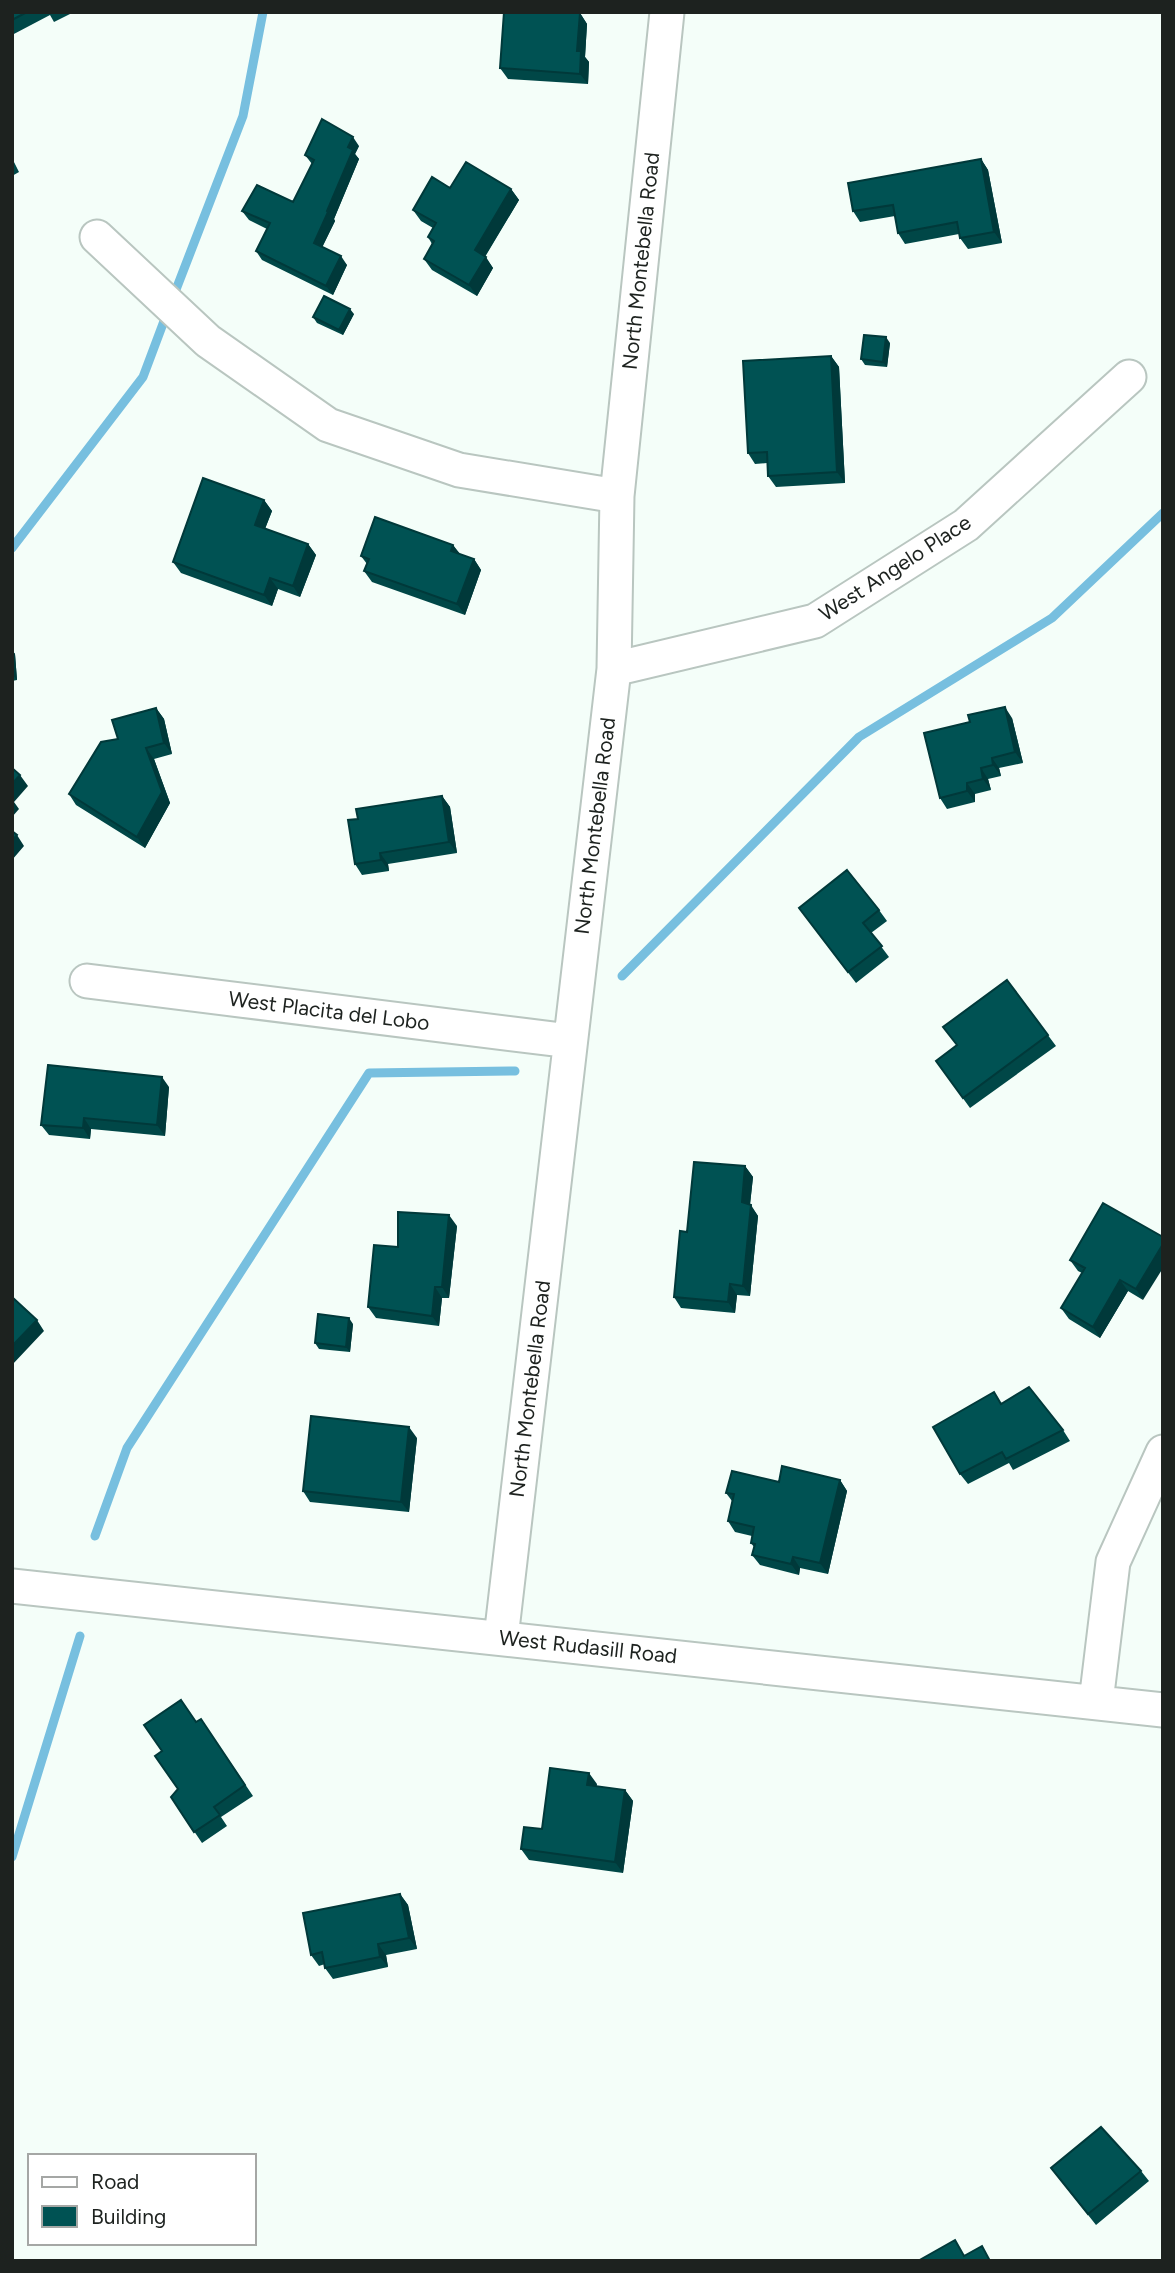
<svg xmlns="http://www.w3.org/2000/svg" width="1175" height="2273" viewBox="0 0 1175 2273" font-family="Figtree,sans-serif">
	<style>
		.lines { fill: none; stroke-linecap: round; stroke-linejoin: round }
		.stream { stroke: #77bfdf; stroke-width: 9 }
		.street-casing { stroke: #b9c6c0; stroke-width: 37 }
		.street { stroke: #fff; stroke-width: 33 }
		.wall { fill: #004747 }
		.shaded-wall { fill: #00393a }
		.building { fill: #005253; stroke: #00393a; stroke-width: 2 }
		.labels { text-anchor: middle; stroke-width: 7; stroke-linejoin: round; paint-order: stroke }
		.street-label { font-size: 21px; fill: #1d221f; stroke: #fff }
	</style>
	<rect width="100%" height="100%" fill="#f4fef9"/>
	<g class="lines">
		<path class="stream" d="M 172,300 L 243,116 L 263,12
			M 12,548 L 143,377 L 167,313
			M 622,976 L 859,737 L 1052,618 L 1163,513
			M 95,1536 L 127,1448 L 369,1073 L 515,1071
			M 12,1857 L 80,1636"/>
		<defs>
			<path id="street" d="M 97,237 L 208,341 L 328,425 L 459,470 L 617,496
				M 614,669 L 815,621 L 966,525 L 1129,377
				M 87,981 L 570,1041
				M 12,1586 L 1163,1710
				M 501,1638 L 614,669 L 617,496 L 667,12
				M 1096,1702 L 1113,1562 L 1163,1452"/>
		</defs>
		<use href="#street" class="street-casing"/>
		<use href="#street" class="street"/>
	</g>
	<path class="wall" d="M 12,12 L 74,12 L 54,22 L 50,15 L 12,35 Z
		M 580,13 L 587,24 L 585,57 L 589,62 L 588,84 L 508,79 L 500,68 Z
		M 359,146 L 355,154 L 359,159 L 334,219 L 335,221 L 322,247 L 347,265 L 333,295 L 262,260 L 256,251 L 267,229 L 249,220 L 242,211 L 293,202 L 312,164 L 305,155 Z
		M 12,158 L 19,172 L 12,176 Z
		M 981,159 L 988,170 L 1002,243 L 968,249 L 960,238 L 959,234 L 905,244 L 898,233 L 895,216 L 860,222 L 853,211 Z
		M 450,188 L 511,189 L 519,200 L 485,257 L 493,268 L 477,296 L 432,270 L 424,259 L 432,244 L 428,237 L 433,228 L 421,221 L 413,210 Z
		M 354,314 L 343,335 L 317,323 L 313,317 Z
		M 890,343 L 887,367 L 865,365 L 861,359 Z
		M 831,356 L 839,367 L 845,483 L 776,487 L 768,476 L 767,463 L 755,464 L 748,453 Z
		M 264,500 L 272,511 L 265,529 L 308,544 L 316,555 L 300,597 L 278,589 L 272,606 L 181,573 L 173,562 Z
		M 453,545 L 459,554 L 474,559 L 481,570 L 465,615 L 372,582 L 364,571 L 367,564 L 361,556 Z
		M 12,650 L 15,654 L 17,680 L 12,681 Z
		M 156,708 L 164,719 L 172,754 L 154,759 L 170,803 L 145,848 L 76,805 L 69,794 L 118,739 Z
		M 1012,718 L 1023,763 L 999,768 L 1001,776 L 988,779 L 991,790 L 975,794 L 975,802 L 947,809 L 940,798 Z
		M 442,796 L 450,807 L 457,853 L 388,864 L 389,871 L 362,875 L 355,864 L 358,819 Z
		M 799,908 L 879,910 L 887,921 L 871,933 L 889,957 L 856,983 Z
		M 1007,980 L 1056,1046 L 970,1108 L 936,1061 L 957,1045 Z
		M 169,1087 L 165,1136 L 91,1129 L 90,1139 L 49,1135 L 41,1125 Z
		M 745,1166 L 753,1177 L 750,1205 L 758,1216 L 750,1296 L 737,1295 L 735,1313 L 681,1308 L 674,1297 L 687,1232 Z
		M 1103,1203 L 1143,1300 L 1128,1291 L 1100,1338 L 1069,1319 L 1061,1308 L 1082,1273 L 1078,1271 L 1070,1260 Z
		M 457,1226 L 449,1298 L 442,1298 L 439,1326 L 376,1318 L 368,1307 Z
		M 353,1324 L 350,1352 L 319,1349 L 315,1343 Z
		M 1002,1404 L 1063,1430 L 1070,1441 L 1013,1470 L 1009,1463 L 968,1484 L 960,1474 Z
		M 417,1438 L 409,1512 L 310,1502 L 303,1491 Z
		M 840,1480 L 847,1491 L 828,1574 L 800,1568 L 799,1575 L 760,1565 L 752,1555 L 754,1547 L 751,1543 L 752,1536 L 735,1532 L 728,1521 L 732,1501 L 726,1493 L 779,1482 Z
		M 201,1719 L 253,1796 L 221,1817 L 227,1826 L 202,1843 L 171,1797 L 178,1789 L 162,1751 Z
		M 597,1784 L 596,1786 L 625,1790 L 633,1801 L 623,1873 L 529,1860 L 521,1849 L 542,1829 Z
		M 400,1894 L 408,1905 L 417,1949 L 386,1955 L 388,1967 L 333,1979 L 325,1968 L 325,1964 L 319,1966 L 311,1955 Z
		M 1051,2168 L 1141,2171 L 1149,2181 L 1096,2225 Z"/>
	<path class="shaded-wall" d="M 580,13 L 587,24 L 585,57 L 589,62 L 588,84 L 580,74 L 577,51 Z
		M 353,137 L 359,146 L 355,154 L 359,159 L 334,219 L 335,221 L 320,252 L 314,243 L 327,211 L 348,147 Z
		M 981,159 L 988,170 L 1002,243 L 994,232 Z
		M 511,189 L 519,200 L 482,261 L 475,250 Z
		M 341,256 L 347,265 L 333,295 L 326,286 Z
		M 486,257 L 493,268 L 477,296 L 469,285 Z
		M 350,309 L 354,314 L 343,335 L 339,330 Z
		M 886,337 L 890,343 L 887,367 L 883,362 Z
		M 831,356 L 839,367 L 845,483 L 837,472 Z
		M 264,500 L 272,511 L 262,536 L 255,525 Z
		M 308,544 L 316,555 L 300,597 L 293,586 Z
		M 453,545 L 461,555 L 451,551 Z
		M 474,559 L 481,570 L 465,615 L 457,604 Z
		M 270,578 L 278,589 L 272,606 L 264,595 Z
		M 12,650 L 15,654 L 17,680 L 13,675 Z
		M 1005,707 L 1012,718 L 1023,763 L 1015,752 Z
		M 156,708 L 164,719 L 172,754 L 164,743 Z
		M 146,748 L 154,759 L 170,803 L 145,848 L 137,837 Z
		M 992,758 L 999,768 L 1001,776 L 993,765 Z
		M 981,768 L 988,779 L 991,790 L 983,779 Z
		M 20,775 L 28,786 L 14,802 L 19,809 L 12,817 L 12,784 Z
		M 967,783 L 975,794 L 975,802 L 967,791 Z
		M 442,796 L 450,807 L 457,853 L 449,842 Z
		M 17,835 L 24,846 L 12,860 L 12,841 Z
		M 380,853 L 388,864 L 389,871 L 381,860 Z
		M 162,1077 L 169,1087 L 165,1136 L 157,1125 Z
		M 84,1118 L 91,1129 L 90,1139 L 83,1128 Z
		M 745,1166 L 753,1177 L 749,1213 L 742,1202 Z
		M 751,1205 L 758,1216 L 750,1296 L 743,1286 Z
		M 449,1215 L 457,1226 L 449,1298 L 442,1287 Z
		M 1163,1244 L 1163,1268 L 1143,1300 L 1136,1289 Z
		M 1120,1280 L 1128,1291 L 1100,1338 L 1093,1327 Z
		M 730,1284 L 737,1295 L 735,1313 L 728,1302 Z
		M 435,1287 L 442,1298 L 439,1326 L 432,1316 Z
		M 349,1318 L 353,1324 L 350,1352 L 346,1347 Z
		M 37,1320 L 44,1331 L 12,1365 L 12,1346 Z
		M 409,1427 L 417,1438 L 409,1512 L 401,1502 Z
		M 840,1480 L 847,1491 L 828,1574 L 820,1563 Z
		M 793,1557 L 800,1568 L 799,1575 L 791,1564 Z
		M 589,1773 L 597,1784 L 595,1796 L 587,1785 Z
		M 625,1790 L 633,1801 L 623,1873 L 615,1862 Z
		M 400,1894 L 408,1905 L 417,1949 L 409,1938 Z
		M 378,1944 L 386,1955 L 388,1967 L 380,1957 Z"/>
	<path class="building" d="M 12,12 L 27,12 L 12,20 Z
		M 504,12 L 580,13 L 577,51 L 581,51 L 580,74 L 500,68 Z
		M 322,119 L 353,137 L 348,147 L 353,150 L 327,211 L 328,212 L 314,243 L 341,256 L 326,286 L 256,251 L 270,223 L 242,211 L 257,185 L 293,202 L 314,160 L 305,155 Z
		M 981,159 L 994,232 L 960,238 L 957,222 L 898,233 L 893,205 L 853,211 L 848,183 Z
		M 466,162 L 511,189 L 475,250 L 486,257 L 469,285 L 424,259 L 434,241 L 428,237 L 436,223 L 413,210 L 432,177 L 450,188 Z
		M 324,296 L 350,309 L 339,330 L 313,317 Z
		M 864,335 L 886,337 L 883,362 L 861,359 Z
		M 831,356 L 837,472 L 768,476 L 767,452 L 748,453 L 743,361 Z
		M 203,478 L 264,500 L 255,525 L 308,544 L 293,586 L 270,578 L 264,595 L 173,562 Z
		M 375,517 L 453,545 L 451,551 L 474,559 L 457,604 L 364,571 L 369,559 L 361,556 Z
		M 1005,707 L 1015,752 L 992,758 L 993,765 L 981,768 L 983,779 L 967,783 L 967,791 L 940,798 L 924,733 L 970,722 L 968,715 Z
		M 156,708 L 164,743 L 146,748 L 162,792 L 137,837 L 69,794 L 101,742 L 118,739 L 112,720 Z
		M 12,768 L 20,775 L 12,784 Z
		M 442,796 L 449,842 L 380,853 L 381,860 L 355,864 L 348,820 L 358,819 L 356,809 Z
		M 12,831 L 17,835 L 12,841 Z
		M 847,870 L 879,910 L 863,923 L 882,946 L 848,972 L 799,908 Z
		M 1007,980 L 1048,1035 L 963,1098 L 936,1061 L 957,1045 L 943,1027 Z
		M 48,1065 L 162,1077 L 157,1125 L 84,1118 L 83,1128 L 41,1125 Z
		M 694,1162 L 745,1166 L 742,1202 L 751,1205 L 743,1286 L 730,1284 L 728,1302 L 674,1297 L 680,1231 L 687,1232 Z
		M 1103,1203 L 1163,1237 L 1163,1244 L 1136,1289 L 1120,1280 L 1093,1327 L 1061,1308 L 1085,1268 L 1070,1260 Z
		M 398,1212 L 449,1215 L 442,1287 L 435,1287 L 432,1316 L 368,1307 L 374,1245 L 398,1247 Z
		M 12,1297 L 37,1320 L 12,1346 Z
		M 318,1314 L 349,1318 L 346,1347 L 315,1343 Z
		M 1029,1387 L 1063,1430 L 1006,1459 L 1002,1452 L 960,1474 L 933,1427 L 994,1392 L 1001,1404 Z
		M 311,1416 L 409,1427 L 401,1502 L 303,1491 Z
		M 782,1466 L 840,1480 L 820,1563 L 793,1557 L 791,1564 L 752,1555 L 755,1544 L 751,1543 L 754,1527 L 728,1521 L 734,1494 L 726,1493 L 732,1471 L 779,1482 Z
		M 181,1700 L 196,1722 L 201,1719 L 245,1785 L 214,1807 L 220,1815 L 194,1832 L 171,1797 L 178,1789 L 155,1756 L 162,1751 L 144,1725 Z
		M 550,1768 L 589,1773 L 587,1785 L 625,1790 L 615,1862 L 521,1849 L 524,1827 L 542,1829 Z
		M 400,1894 L 409,1938 L 378,1944 L 380,1957 L 325,1968 L 322,1952 L 311,1955 L 303,1913 Z
		M 1101,2127 L 1141,2171 L 1088,2214 L 1051,2168 Z
		M 955,2240 L 964,2256 L 982,2246 L 990,2261 L 918,2261 Z"/>
	<g class="labels">
		<g class="street-label">
			<text transform="translate(641 261) rotate(-84)" y="7">North Montebella Road</text>
			<text transform="translate(895 568) rotate(-33)" y="7">West Angelo Place</text>
			<text transform="translate(595 826) rotate(-83)" y="7">North Montebella Road</text>
			<text transform="translate(329 1011) rotate(7)" y="7">West Placita del Lobo</text>
			<text transform="translate(530 1389) rotate(-83)" y="7">North Montebella Road</text>
			<text transform="translate(588 1647) rotate(6)" y="7">West Rudasill Road</text>
		</g>
	</g>
	<rect width="1175" height="2273" fill="none" stroke="#1d221f" stroke-width="28"/>
	<rect x="28" y="2154" width="228" height="91" fill="#ffffff" stroke="#a5a7a5" stroke-width="2"/>
	<rect x="42" y="2177" width="35" height="10" fill="#ffffff" stroke="#a5a7a5" stroke-width="2"/>
	<text x="91" y="2189" font-size="21" fill="#1d221f">Road</text>
	<rect x="42" y="2206" width="35" height="21" fill="#005253" stroke="#a5a7a5" stroke-width="2"/>
	<text x="91" y="2224" font-size="21" fill="#1d221f">Building</text>
</svg>
